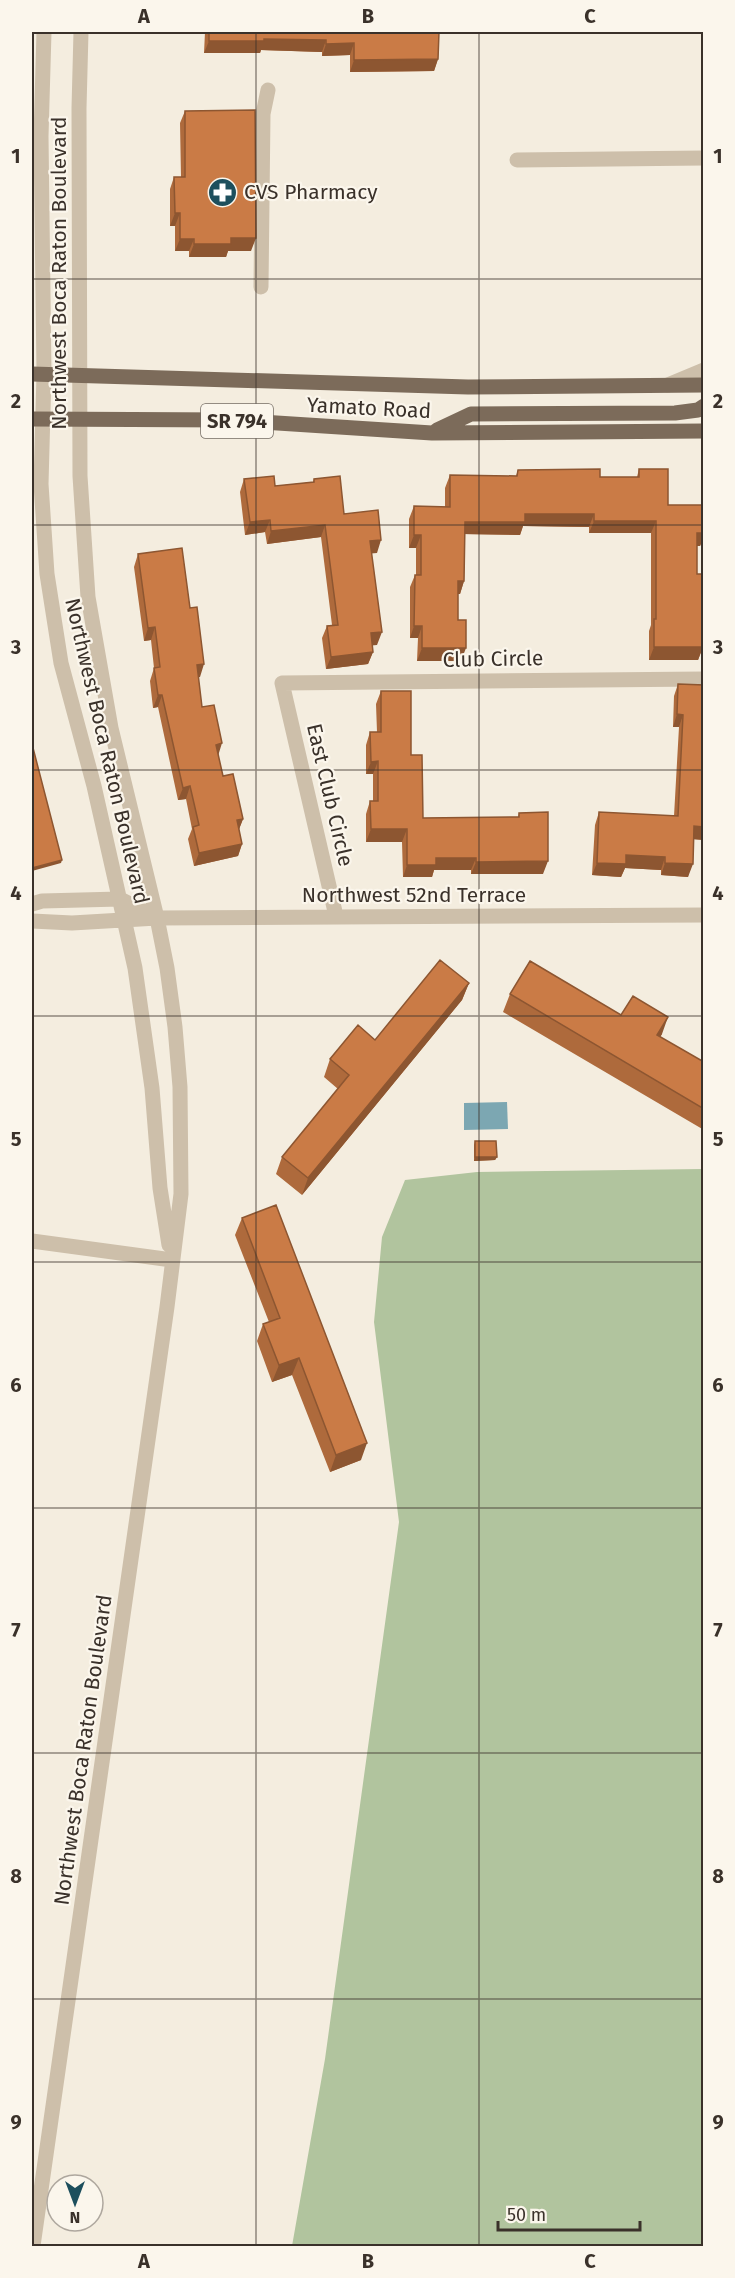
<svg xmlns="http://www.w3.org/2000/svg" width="735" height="2278" viewBox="0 0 735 2278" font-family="'Fira Sans',sans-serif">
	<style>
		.green { fill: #b1c49e }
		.water { fill: #7ca7b2 }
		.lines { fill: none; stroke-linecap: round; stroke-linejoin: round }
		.minor { stroke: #cdbfaa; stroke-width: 15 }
		.major { stroke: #7c6b5a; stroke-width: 15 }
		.wall { fill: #ae6a3c }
		.shaded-wall { fill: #8d5631 }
		.building { fill: #ca7b46; stroke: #8d5631; stroke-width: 1.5 }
		.grid { fill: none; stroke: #3a312a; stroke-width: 1.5; stroke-opacity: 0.55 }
		.labels { text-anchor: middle; stroke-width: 4.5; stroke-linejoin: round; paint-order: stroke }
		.shield { fill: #fbf6ec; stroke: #746c64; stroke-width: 1.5 }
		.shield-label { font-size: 20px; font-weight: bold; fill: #3a312a }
		.poi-label { font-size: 21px; fill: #3a312a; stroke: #fbf6ec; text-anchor: start }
		.street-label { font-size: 21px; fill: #3a312a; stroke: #fbf6ec }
		.neatline { fill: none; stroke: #3a312a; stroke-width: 2 }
		.grid-label { font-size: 20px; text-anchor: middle; font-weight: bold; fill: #3a312a }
	</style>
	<rect width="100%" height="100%" fill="#f4eddf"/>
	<path class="green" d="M 703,1169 L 703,2246 L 292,2246 L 325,2059 L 399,1522 L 374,1322 L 382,1237 L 405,1180 L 477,1172 Z"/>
	<path class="water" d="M 507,1102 L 508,1129 L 464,1130 L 464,1103 Z"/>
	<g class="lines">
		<path class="minor" d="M 44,32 L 41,136 L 44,374 L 41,484 L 47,574 L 61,663 L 94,786 L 135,968 L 152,1088 L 160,1188 L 169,1245
			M 517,160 L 704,158
			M 261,287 L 263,114 L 268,90
			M 668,385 L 704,370
			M 32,904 L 42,901 L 120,899 L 157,918
			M 336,916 L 282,683 L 704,679
			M 32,921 L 72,923 L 157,918 L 704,915
			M 32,1241 L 172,1260
			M 33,2246 L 167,1307 L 181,1194 L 180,1087 L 175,1027 L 167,968 L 157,918 L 111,728 L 88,597 L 80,476 L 79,108 L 81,32"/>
		<path class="major" d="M 32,374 L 468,387 L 704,385
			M 32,419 L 231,420 L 432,433 L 704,431
			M 437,430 L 471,414 L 675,413 L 698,410 L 704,406"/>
	</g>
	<path class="wall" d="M 205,32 L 439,32 L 438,59 L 434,71 L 350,72 L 350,55 L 322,56 L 322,52 L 261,50 L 260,53 L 204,53 Z
		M 185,111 L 251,251 L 228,251 L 226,257 L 189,257 L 189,251 L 175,251 L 175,226 L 170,226 L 170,189 L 174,177 L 181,177 L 180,123 Z
		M 639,469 L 668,505 L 704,505 L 704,537 L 700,546 L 697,546 L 697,574 L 703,647 L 698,660 L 649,660 L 649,631 L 651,625 L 651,533 L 589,533 L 589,527 L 523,526 L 520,535 L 465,534 L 464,581 L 460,594 L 458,594 L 458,620 L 461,661 L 417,661 L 418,638 L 410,638 L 410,587 L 415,575 L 416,575 L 416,548 L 409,548 L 409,519 L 414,506 L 445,507 L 445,488 L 450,475 L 516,476 L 518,470 L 600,477 L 637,477 Z
		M 244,479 L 275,486 L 313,482 L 314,479 L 377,553 L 371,553 L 377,645 L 372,645 L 373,652 L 368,664 L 326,669 L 322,638 L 327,626 L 332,625 L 321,537 L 267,544 L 265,532 L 245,535 L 240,492 Z
		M 138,554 L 200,677 L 198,677 L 202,707 L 218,755 L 223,776 L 243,819 L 239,829 L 242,844 L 238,856 L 194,866 L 188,839 L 192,829 L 186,799 L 178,800 L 158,707 L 153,708 L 150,681 L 154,668 L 151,640 L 144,641 L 134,567 Z
		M 678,684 L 704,685 L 704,840 L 694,839 L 688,877 L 661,875 L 661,870 L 625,868 L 621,877 L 592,875 L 595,825 L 599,812 L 674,816 L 679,727 L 673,727 L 674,696 Z
		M 381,691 L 411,755 L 423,818 L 518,817 L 519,813 L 543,874 L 471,874 L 471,870 L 434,870 L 432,877 L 403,877 L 402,842 L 366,842 L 366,814 L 370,801 L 373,801 L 373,774 L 366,774 L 366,745 L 370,732 L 377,732 L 376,704 Z
		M 469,983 L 462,1000 L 302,1195 L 276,1174 L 282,1157 L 338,1089 L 324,1077 L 330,1059 L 375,1040 Z
		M 510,994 L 621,1015 L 662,1034 L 660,1037 L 704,1062 L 704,1130 L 503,1012 Z
		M 475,1141 L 497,1157 L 495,1160 L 474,1161 L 474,1145 Z
		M 242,1218 L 361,1460 L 330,1472 L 292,1375 L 272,1382 L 257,1341 L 263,1324 L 269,1322 L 235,1235 Z"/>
	<path class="shaded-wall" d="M 264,39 L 326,40 L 322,52 L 261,50 L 260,53 L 204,53 L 209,41 Z
		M 354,43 L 350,55 L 322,56 L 326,44 Z
		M 438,59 L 434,71 L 350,72 L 354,60 Z
		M 175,213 L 180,213 L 175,226 L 170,226 Z
		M 231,238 L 256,238 L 251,251 L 228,251 L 226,257 L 189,257 L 194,244 Z
		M 180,239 L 194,239 L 189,251 L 175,251 Z
		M 525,514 L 594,514 L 589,527 L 523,526 L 520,535 L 460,534 L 465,522 Z
		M 270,520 L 265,532 L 245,535 L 250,522 Z
		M 594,521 L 656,521 L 651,533 L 589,533 Z
		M 325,525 L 321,537 L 267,544 L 271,531 Z
		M 697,533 L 704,533 L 704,537 L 700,546 L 693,546 Z
		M 414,535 L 421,535 L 416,548 L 409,548 Z
		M 381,540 L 377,553 L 365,554 L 370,541 Z
		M 458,581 L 464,581 L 460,594 L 454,594 Z
		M 414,626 L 422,626 L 418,638 L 410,638 Z
		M 155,627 L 151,640 L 144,641 L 148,628 Z
		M 382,632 L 377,645 L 366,646 L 371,633 Z
		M 654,647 L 703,647 L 698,660 L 649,660 Z
		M 422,648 L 466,648 L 461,661 L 417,661 Z
		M 373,652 L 368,664 L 326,669 L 331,657 Z
		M 204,664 L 200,677 L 192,678 L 197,665 Z
		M 158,695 L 162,695 L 158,707 L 153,708 Z
		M 677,714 L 683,715 L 679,727 L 673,727 Z
		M 222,743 L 218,756 L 216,745 Z
		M 378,761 L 373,774 L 366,774 L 371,762 Z
		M 190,786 L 186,799 L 178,800 L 183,788 Z
		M 243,819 L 238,832 L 237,820 Z
		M 694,826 L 704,827 L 704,840 L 690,839 Z
		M 371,829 L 407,829 L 402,842 L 366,842 Z
		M 242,844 L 238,856 L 194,866 L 199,853 Z
		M 626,855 L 665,857 L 661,870 L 625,868 L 621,877 L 592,875 L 597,863 Z
		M 436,858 L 476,858 L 471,870 L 434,870 L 432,877 L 403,877 L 407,865 Z
		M 62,860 L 61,863 L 32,871 L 32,868 Z
		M 548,861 L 543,874 L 471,874 L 476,862 Z
		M 665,863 L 693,864 L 688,877 L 661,875 Z
		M 469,983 L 462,1000 L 302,1195 L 308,1178 Z
		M 668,1017 L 662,1034 L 651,1052 L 657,1035 Z
		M 475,1157 L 497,1157 L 495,1160 L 474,1161 Z
		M 299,1358 L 292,1375 L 272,1382 L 279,1365 Z
		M 367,1443 L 361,1460 L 330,1472 L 336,1455 Z"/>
	<path class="building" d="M 209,32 L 439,32 L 438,59 L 354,60 L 354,43 L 326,44 L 326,40 L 264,39 L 264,41 L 209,41 Z
		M 255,110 L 256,238 L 231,238 L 231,244 L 194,244 L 194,239 L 180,239 L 180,213 L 175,213 L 174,177 L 185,177 L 185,111 Z
		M 600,469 L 600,477 L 639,477 L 639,469 L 668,469 L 668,505 L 704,505 L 704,533 L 697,533 L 697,574 L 703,574 L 703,647 L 654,647 L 654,619 L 656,619 L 656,521 L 594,521 L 594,514 L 525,514 L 525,522 L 465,522 L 464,581 L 458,581 L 458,620 L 466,620 L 466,648 L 422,648 L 422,626 L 414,626 L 415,575 L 421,575 L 421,535 L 414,535 L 414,506 L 450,507 L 450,475 L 517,476 L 518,470 Z
		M 274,476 L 275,486 L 314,482 L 314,479 L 340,476 L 344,514 L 378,510 L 381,540 L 370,541 L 382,632 L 371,633 L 373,652 L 331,657 L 327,626 L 338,625 L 325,525 L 271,531 L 270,520 L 250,522 L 244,479 Z
		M 182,548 L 190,608 L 197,607 L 204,664 L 197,665 L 202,707 L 214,705 L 222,743 L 216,745 L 223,776 L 233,774 L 243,819 L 237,820 L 242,844 L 199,853 L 193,827 L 199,825 L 190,786 L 183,788 L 162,695 L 158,695 L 154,668 L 160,667 L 155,627 L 148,628 L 138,554 Z
		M 678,684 L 704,685 L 704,827 L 694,826 L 693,864 L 665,863 L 665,857 L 626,855 L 626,864 L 597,863 L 599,812 L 678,816 L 683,715 L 677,714 Z
		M 381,691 L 411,691 L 411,755 L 422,755 L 423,818 L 519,817 L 519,813 L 548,812 L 548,861 L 476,862 L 476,858 L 436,858 L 436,865 L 407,865 L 407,829 L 371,829 L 370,801 L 378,801 L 378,761 L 371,762 L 370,732 L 381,732 Z
		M 32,744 L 62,860 L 32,868 Z
		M 440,960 L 469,983 L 308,1178 L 282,1157 L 349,1075 L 330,1059 L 358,1025 L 375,1040 Z
		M 530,961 L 621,1015 L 633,996 L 668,1017 L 657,1035 L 704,1062 L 704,1109 L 510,994 Z
		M 475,1141 L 496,1141 L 497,1157 L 475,1157 Z
		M 276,1205 L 367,1443 L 336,1455 L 299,1358 L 279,1365 L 263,1324 L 280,1318 L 242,1218 Z"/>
	<path class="grid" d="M 256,32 L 256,2246M 479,32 L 479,2246M 32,279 L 704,279M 32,525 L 704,525M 32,770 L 704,770M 32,1016 L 704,1016M 32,1262 L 704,1262M 32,1508 L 704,1508M 32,1753 L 704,1753M 32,1999 L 704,1999"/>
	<defs>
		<symbol id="pharmacy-disc" viewBox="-11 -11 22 22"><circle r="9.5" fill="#1d4f5d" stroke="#fbf6ec"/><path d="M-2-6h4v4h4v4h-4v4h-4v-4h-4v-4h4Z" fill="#fff"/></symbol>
	</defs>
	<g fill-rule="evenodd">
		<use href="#pharmacy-disc" x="206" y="176" width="33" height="33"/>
	</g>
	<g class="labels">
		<rect class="shield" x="201" y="404" width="72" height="34" rx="4.5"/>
		<g class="shield-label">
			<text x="237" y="428">SR 794</text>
		</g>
		<g class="poi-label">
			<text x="244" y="199">CVS Pharmacy</text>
		</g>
		<g class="street-label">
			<text transform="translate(59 273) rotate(-90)" y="7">Northwest Boca Raton Boulevard</text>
			<text transform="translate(369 408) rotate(3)" y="7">Yamato Road</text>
			<text transform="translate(493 659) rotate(-1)" y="7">Club Circle</text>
			<text transform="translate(107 751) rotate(77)" y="7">Northwest Boca Raton Boulevard</text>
			<text transform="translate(330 795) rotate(77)" y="7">East Club Circle</text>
			<text x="414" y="902">Northwest 52nd Terrace</text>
			<text transform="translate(83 1750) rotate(-82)" y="7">Northwest Boca Raton Boulevard</text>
		</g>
	</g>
	<rect width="735" height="2278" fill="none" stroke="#fbf6ec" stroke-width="66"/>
	<g transform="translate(75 2203) rotate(180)"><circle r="28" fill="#fbf6ec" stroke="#aea79e" stroke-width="1.5"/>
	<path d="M0-4.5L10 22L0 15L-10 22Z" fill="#1d4f5d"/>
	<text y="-9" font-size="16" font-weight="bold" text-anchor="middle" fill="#3a312a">N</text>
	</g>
	<path d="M498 2221v9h142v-9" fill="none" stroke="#3a312a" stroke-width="3"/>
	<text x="507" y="2221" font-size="18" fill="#3a312a" stroke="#fbf6ec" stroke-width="4.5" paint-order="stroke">50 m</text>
	<rect x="33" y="33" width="669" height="2212" class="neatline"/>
	<g class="grid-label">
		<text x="144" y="23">A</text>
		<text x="368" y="23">B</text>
		<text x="590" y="23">C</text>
		<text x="16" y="163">1</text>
		<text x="718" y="163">1</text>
		<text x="16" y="408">2</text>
		<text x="718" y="408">2</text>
		<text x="16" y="654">3</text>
		<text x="718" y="654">3</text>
		<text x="16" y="900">4</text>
		<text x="718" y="900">4</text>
		<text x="16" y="1146">5</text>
		<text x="718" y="1146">5</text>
		<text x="16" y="1392">6</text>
		<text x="718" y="1392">6</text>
		<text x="16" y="1637">7</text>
		<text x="718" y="1637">7</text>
		<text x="16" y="1883">8</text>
		<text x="718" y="1883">8</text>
		<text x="16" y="2129">9</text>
		<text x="718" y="2129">9</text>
		<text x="144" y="2268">A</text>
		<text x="368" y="2268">B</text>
		<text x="590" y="2268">C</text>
	</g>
</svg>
